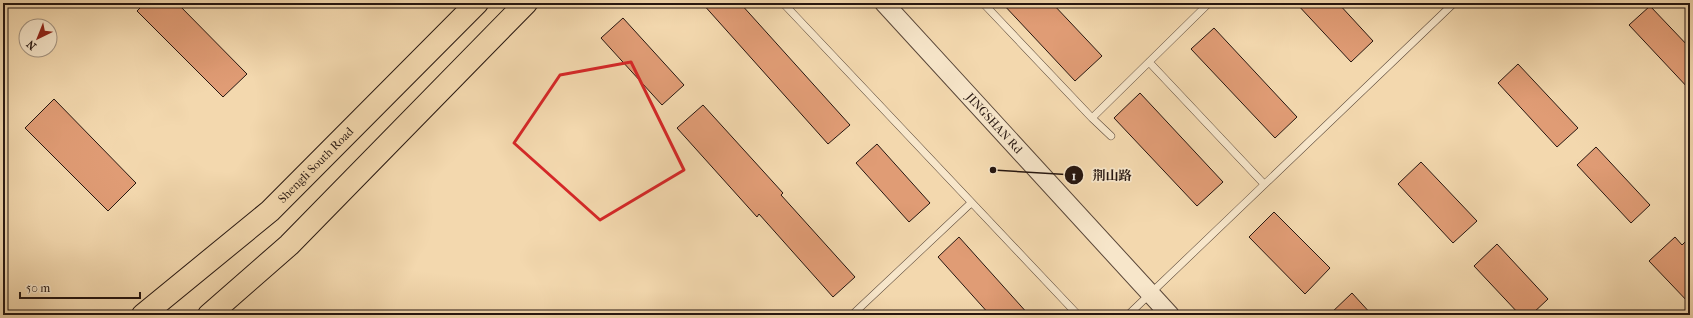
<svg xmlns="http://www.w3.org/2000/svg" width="1693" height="318" viewBox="0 0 1693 318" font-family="'IM FELL French Canon','Noto Serif SC',serif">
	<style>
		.building { fill: #e09c75; stroke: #261610 }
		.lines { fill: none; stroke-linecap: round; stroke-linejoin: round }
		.service-casing { stroke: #594638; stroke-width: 8 }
		.tertiary-casing { stroke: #594638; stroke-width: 20 }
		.primary-casing { stroke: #261610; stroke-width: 24 }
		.service { stroke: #f7e6ca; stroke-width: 7 }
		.tertiary { stroke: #f7e6ca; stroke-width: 18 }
		.primary { stroke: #f3d8ae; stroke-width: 22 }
		.marked { fill: none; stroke: #d62828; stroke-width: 3; stroke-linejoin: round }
		.labels { text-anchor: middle; stroke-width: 3.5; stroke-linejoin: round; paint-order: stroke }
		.street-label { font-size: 12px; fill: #261610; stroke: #f7e6ca }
		.leader { fill: none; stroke: #261610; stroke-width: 1.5 }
		.callout-dot { fill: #261610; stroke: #f7e6ca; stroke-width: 1.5 }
		.mark-label { font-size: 12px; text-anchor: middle; font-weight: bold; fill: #fff }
		.callout-label { font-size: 13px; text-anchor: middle; font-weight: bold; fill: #261610; stroke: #f7e6ca; stroke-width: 3.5; stroke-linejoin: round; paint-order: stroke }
	</style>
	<rect width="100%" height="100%" fill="#f3d8ae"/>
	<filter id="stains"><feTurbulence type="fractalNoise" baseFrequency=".005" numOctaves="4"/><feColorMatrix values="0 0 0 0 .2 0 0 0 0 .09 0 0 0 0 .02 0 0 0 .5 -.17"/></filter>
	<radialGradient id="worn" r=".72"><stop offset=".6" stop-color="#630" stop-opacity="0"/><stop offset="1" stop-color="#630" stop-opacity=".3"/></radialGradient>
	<path class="building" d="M 145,3 L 177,3 L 247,74 L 223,97 L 137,11 Z
		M 702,3 L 740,3 L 850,125 L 828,144 Z
		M 1002,3 L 1052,3 L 1102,56 L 1075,81 Z
		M 1296,3 L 1338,3 L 1373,41 L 1351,62 Z
		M 1650,6 L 1690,48 L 1690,90 L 1629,25 Z
		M 623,18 L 684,85 L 662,105 L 601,38 Z
		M 1214,28 L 1297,117 L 1275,138 L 1191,49 Z
		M 1518,64 L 1578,128 L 1557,147 L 1498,83 Z
		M 1140,93 L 1223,182 L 1197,206 L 1114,118 Z
		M 54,99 L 136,183 L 108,211 L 25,128 Z
		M 703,105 L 783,193 L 781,195 L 855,277 L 833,297 L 759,214 L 757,217 L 677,128 Z
		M 877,144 L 930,203 L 909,222 L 856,163 Z
		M 1596,147 L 1650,205 L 1631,223 L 1577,165 Z
		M 1421,162 L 1477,221 L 1453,243 L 1398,184 Z
		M 1274,212 L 1330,268 L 1305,294 L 1249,237 Z
		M 959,237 L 1029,315 L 990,315 L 938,257 Z
		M 1675,237 L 1682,245 L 1690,237 L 1690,304 L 1649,261 Z
		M 1497,244 L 1548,299 L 1531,315 L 1520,315 L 1474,266 Z
		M 1352,293 L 1372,315 L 1329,315 Z"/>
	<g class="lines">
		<defs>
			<path id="service" d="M 783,3 L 1078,315
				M 983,3 L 1092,118 L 1111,136
				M 1149,62 L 1264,184
				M 1092,118 L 1209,3
				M 852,315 L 971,203
				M 1128,315 L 1454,3"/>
			<g id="tertiary">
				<path id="s1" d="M 884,3 L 1170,315"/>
			</g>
			<g id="primary">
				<path id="s2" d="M 143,315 L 270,211 L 477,3"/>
				<path d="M 209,315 L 289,245 L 526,3"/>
			</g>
		</defs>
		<use href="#service" class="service-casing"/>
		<use href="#tertiary" class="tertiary-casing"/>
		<use href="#primary" class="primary-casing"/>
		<use href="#service" class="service"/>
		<use href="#tertiary" class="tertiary"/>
		<use href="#primary" class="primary"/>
	</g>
	<path class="marked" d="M 631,62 L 684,170 L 600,220 L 514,143 L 560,75 Z"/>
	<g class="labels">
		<g class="street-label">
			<text dy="4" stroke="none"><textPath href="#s1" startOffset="163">JINGSHAN Rd</textPath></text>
			<text dy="4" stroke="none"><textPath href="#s2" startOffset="229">Shengli South Road</textPath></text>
		</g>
	</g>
	<path class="leader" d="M993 170L1074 175"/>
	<g class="callout-dot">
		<circle cx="993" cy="170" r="4"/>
		<circle cx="1074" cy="175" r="10"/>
	</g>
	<g class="mark-label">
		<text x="1074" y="180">1</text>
	</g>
	<g class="callout-label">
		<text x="1112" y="180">荆山路</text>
	</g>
	<rect width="1693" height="318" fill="none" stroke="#f3d8ae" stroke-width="16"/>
	<rect x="4" y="4" width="1685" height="310" fill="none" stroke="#261610" stroke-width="2"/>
	<rect x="8" y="8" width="1677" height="302" fill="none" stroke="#261610"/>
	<g transform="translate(38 38) rotate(223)"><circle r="19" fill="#f7e6ca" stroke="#a39380"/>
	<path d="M0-3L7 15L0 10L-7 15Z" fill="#8f2418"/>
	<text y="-6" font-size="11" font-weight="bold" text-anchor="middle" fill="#261610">N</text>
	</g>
	<path d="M20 292v6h120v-6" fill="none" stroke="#261610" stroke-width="2"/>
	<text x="26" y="292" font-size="12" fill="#261610" stroke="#f7e6ca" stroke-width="3" paint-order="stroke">50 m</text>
	<rect width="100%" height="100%" filter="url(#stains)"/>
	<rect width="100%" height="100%" fill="url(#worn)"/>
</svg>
